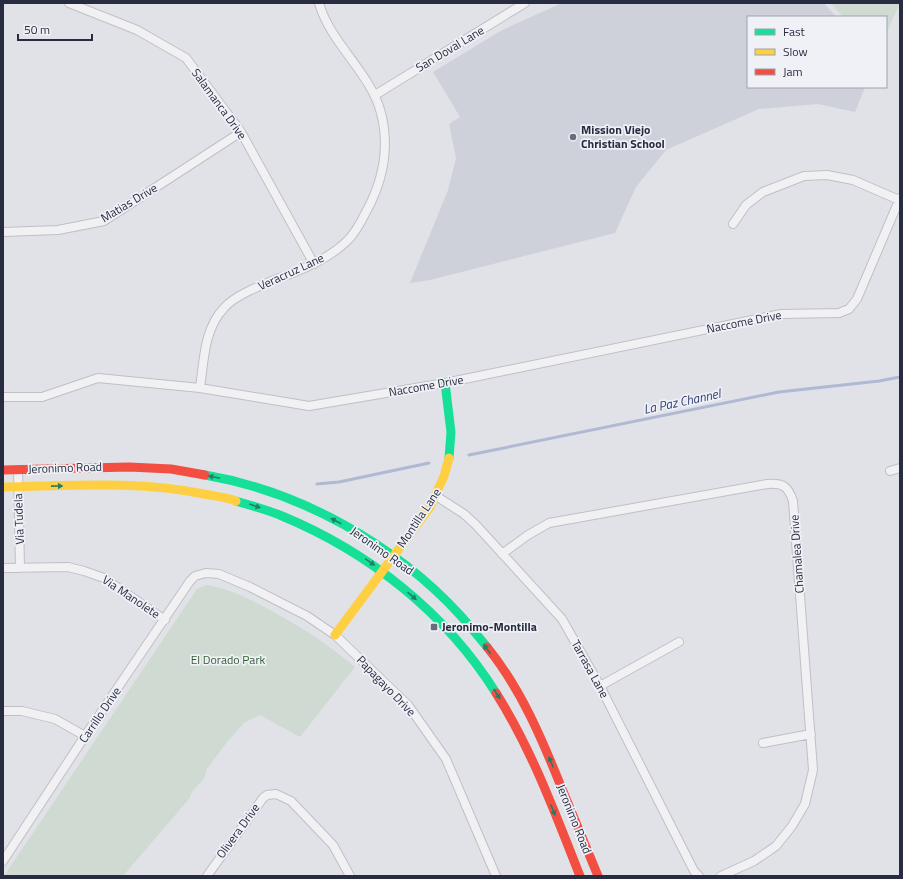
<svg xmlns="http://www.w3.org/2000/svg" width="903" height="879" viewBox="0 0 903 879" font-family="'Titillium Web',sans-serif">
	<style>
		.built { fill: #cfd1da }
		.green { fill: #cfdad2 }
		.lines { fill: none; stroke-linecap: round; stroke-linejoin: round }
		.stream { stroke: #afb9d3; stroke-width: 3 }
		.street-casing { stroke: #bfc0c5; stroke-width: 10 }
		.street { stroke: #f1f1f3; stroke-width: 8 }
		.fast { stroke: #16e098; stroke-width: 9 }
		.slow { stroke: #ffcf43; stroke-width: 9 }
		.jam { stroke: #f24e42; stroke-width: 9 }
		.oneway { fill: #207d68 }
		.poi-dot { fill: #696c7b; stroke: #eff1f6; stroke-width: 1.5 }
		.labels { text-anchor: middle; stroke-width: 3.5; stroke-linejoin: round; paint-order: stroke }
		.street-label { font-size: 12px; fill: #282c41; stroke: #eff1f6 }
		.poi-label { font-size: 12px; font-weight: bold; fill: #282c41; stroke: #eff1f6; text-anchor: start }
		.park-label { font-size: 12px; fill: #355d35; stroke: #eff1f6 }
		.water-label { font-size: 13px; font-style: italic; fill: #314275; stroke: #eff1f6 }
	</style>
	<rect width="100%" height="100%" fill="#e1e2e7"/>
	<path class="built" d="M 562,3 L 824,3 L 836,17 L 748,17 L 748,87 L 865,87 L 855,112 L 818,104 L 759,109 L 666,150 L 636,187 L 615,233 L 430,280 L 410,283 L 448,190 L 456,158 L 449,124 L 460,117 L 433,72 L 502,30 Z"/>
	<path class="green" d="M 831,3 L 900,3 L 886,34 L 886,17 L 843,17 Z
		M 206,585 C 231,589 255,601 277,614 C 305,629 330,646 355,667 L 300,737 L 260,715 L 244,723 L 227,742 L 207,769 L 204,779 L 193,790 L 189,799 L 123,876 L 4,876 L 197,589 Z"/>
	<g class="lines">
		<path class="stream" d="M 469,455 L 779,392 L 879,381 L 900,377
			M 317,484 L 339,482 L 429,463"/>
		<defs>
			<path id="street" d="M 69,3 L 137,30 L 186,58 L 241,132 L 314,264
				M 375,95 L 525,3
				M 733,224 L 746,205 L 763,192 L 804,176 L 827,175 L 853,180 L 899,200
				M 3,232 L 58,230 L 104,221 L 241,132
				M 200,388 C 204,360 204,329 224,308 C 240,289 290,276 313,264 C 325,258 338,250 348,240 C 356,232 361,222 366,212 C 383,181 390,148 381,113 C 371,73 330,43 319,3
				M 3,397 L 42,397 L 98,378 L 200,388 L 309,406 L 445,383 L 781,314 L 839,313 L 849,309 L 857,299 L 900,198
				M 18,470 L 20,568
				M 890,471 L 900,468
				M 436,496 L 464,514 L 476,525 L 562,619 L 600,686 L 694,871 L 699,876
				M 502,554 L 528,535 L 549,523 L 767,484 C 783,483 788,486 793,501 L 813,770 L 805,804 L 792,826 L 776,846 L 754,861 L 721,876
				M 3,568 L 68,567 L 84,571 L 104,578 L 165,620
				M 600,686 L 679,642
				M 3,711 L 22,711 L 55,719 L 85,736
				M 763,743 L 811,734
				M 3,861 L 85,736 L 190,581 L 195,576 L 206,573 L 219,574 L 250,587 L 307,616 L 335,635 L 408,705 L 446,759 L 496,876
				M 207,876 L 263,798 L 267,795 L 276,794 L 291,801 L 333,845 L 350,876"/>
		</defs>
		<use href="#street" class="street-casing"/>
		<use href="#street" class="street"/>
		<path class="fast" d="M 445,383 L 451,432 L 449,458
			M 205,475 C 299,491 395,544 460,615 C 469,625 478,636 487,647
			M 236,501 C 252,506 268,510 282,516 C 369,552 446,613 496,693"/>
		<path class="slow" d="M 3,487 C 70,486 137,480 204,494 C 215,496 226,497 236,501
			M 335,635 L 430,507 L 444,476 L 449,458"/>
		<path class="jam" d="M 3,470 L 129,467 L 171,469 L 205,475
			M 487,647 C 521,689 542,739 562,789 C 574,818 586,847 598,876
			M 496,693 C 532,750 555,813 580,876"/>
	</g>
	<defs><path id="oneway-solid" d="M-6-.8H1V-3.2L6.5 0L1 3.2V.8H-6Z"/></defs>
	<g class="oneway">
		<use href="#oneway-solid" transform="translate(214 477) rotate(-168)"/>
		<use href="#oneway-solid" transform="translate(57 486) rotate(-1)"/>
		<use href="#oneway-solid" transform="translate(255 506) rotate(19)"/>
		<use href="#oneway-solid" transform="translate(336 521) rotate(-153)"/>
		<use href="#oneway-solid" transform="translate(370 562) rotate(34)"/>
		<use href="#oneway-solid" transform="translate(412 596) rotate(41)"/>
		<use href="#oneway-solid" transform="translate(487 649) rotate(-127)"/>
		<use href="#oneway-solid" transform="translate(497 694) rotate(57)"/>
		<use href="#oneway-solid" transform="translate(551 762) rotate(-112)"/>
		<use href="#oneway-solid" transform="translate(553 810) rotate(68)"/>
	</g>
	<g class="poi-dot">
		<circle cx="573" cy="137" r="4"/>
		<rect x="430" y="623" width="8" height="8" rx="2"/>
	</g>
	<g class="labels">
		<g class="street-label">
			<text transform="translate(450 49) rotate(-31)" y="4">San Doval Lane</text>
			<text transform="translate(219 104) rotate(54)" y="4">Salamanca Drive</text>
			<text transform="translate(129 203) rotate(-31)" y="4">Matias Drive</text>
			<text transform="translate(291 272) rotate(-25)" y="4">Veracruz Lane</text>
			<text transform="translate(744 322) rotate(-11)" y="4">Naccome Drive</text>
			<text transform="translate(426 386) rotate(-10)" y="4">Naccome Drive</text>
			<text transform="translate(65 468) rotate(-2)" y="4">Jeronimo Road</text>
			<text transform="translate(419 518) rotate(-56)" y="4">Montilla Lane</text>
			<text transform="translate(19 519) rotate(-92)" y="4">Via Tudela</text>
			<text transform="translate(382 551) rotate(35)" y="4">Jeronimo Road</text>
			<text transform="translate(797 554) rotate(-94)" y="4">Chamalea Drive</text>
			<text transform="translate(131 597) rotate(34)" y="4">Via Manolete</text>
			<text transform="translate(590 669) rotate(61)" y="4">Tarrasa Lane</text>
			<text transform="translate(386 686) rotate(46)" y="4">Papagayo Drive</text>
			<text transform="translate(100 715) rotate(-56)" y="4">Carrillo Drive</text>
			<text transform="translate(574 819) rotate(68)" y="4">Jeronimo Road</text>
			<text transform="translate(238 831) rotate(-54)" y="4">Olivera Drive</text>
		</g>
		<g class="poi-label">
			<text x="581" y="134">Mission Viejo<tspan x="581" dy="14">Christian School</tspan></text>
			<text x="442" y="631">Jeronimo-Montilla</text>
		</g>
		<g class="park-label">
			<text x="228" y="664">El Dorado Park</text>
		</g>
		<g class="water-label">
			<text transform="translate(682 401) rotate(-12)" y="5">La Paz Channel</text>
		</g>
	</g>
	<rect width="903" height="879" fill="none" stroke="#282c41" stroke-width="8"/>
	<rect x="747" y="16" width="140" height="72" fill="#eff1f6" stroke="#9fa2ae"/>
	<rect x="755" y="29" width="20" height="6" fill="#16e098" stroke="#9fa2ae"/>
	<text x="783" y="36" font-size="12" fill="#282c41">Fast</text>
	<rect x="755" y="49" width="20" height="6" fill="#ffcf43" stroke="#9fa2ae"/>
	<text x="783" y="56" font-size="12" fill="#282c41">Slow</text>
	<rect x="755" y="69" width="20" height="6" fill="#f24e42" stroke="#9fa2ae"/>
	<text x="783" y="76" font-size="12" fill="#282c41">Jam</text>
	<path d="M18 34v6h74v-6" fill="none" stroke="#282c41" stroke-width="2"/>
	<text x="24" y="34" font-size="12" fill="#282c41" stroke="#eff1f6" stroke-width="3" paint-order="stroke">50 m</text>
</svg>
